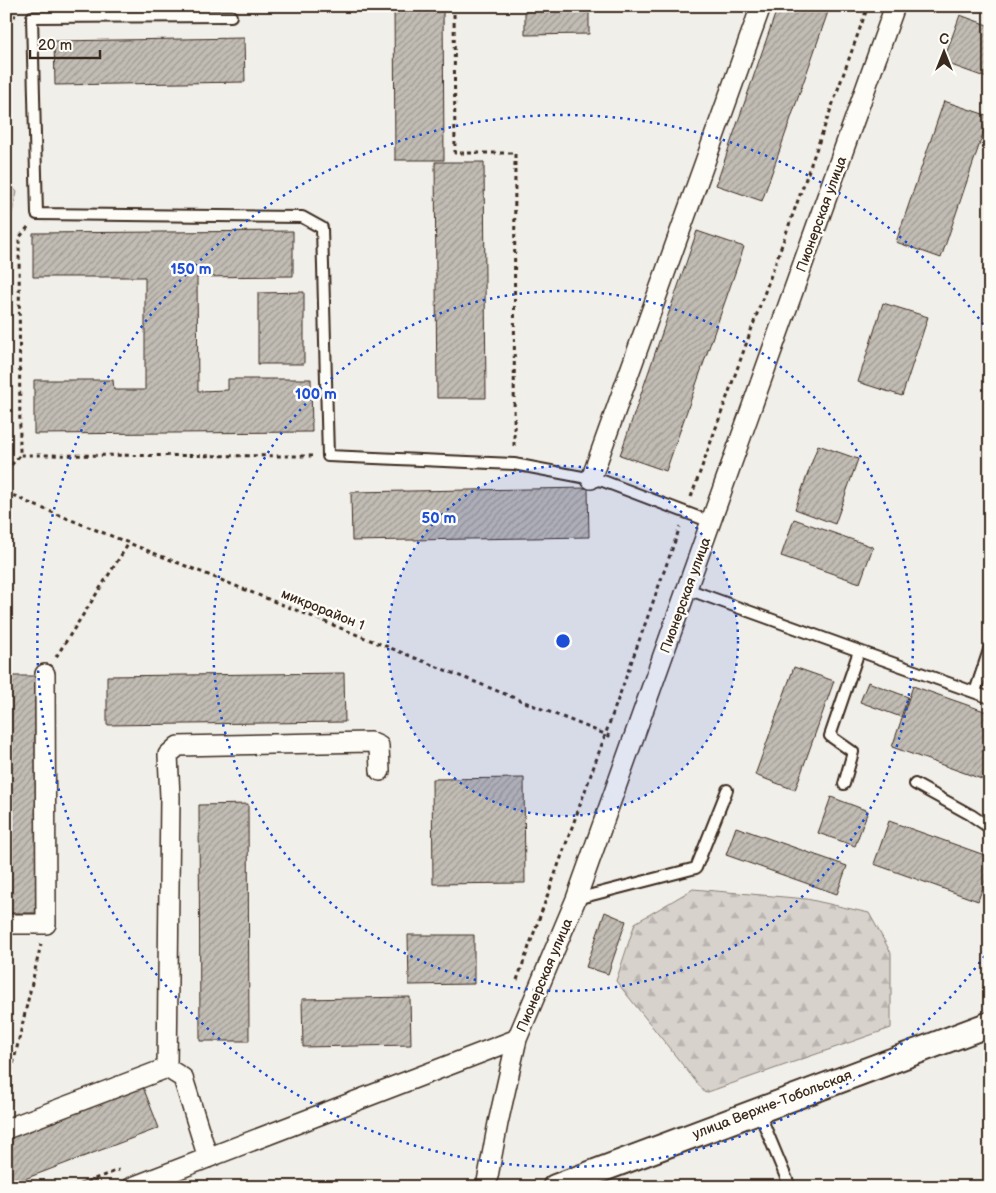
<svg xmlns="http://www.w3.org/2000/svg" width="996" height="1193" viewBox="0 0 996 1193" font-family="'Balsamiq Sans',sans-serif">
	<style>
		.forest { fill: url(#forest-firs); stroke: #897e75 }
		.pitch { fill: #d7d2cc; stroke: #897e75 }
		.building { fill: url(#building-hatch); stroke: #3b2a1e }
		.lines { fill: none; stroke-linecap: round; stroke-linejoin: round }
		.service-casing { stroke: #3b2a1e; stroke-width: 14 }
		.minor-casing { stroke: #3b2a1e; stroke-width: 22 }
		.tertiary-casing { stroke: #3b2a1e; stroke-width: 28 }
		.path { stroke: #3b2a1e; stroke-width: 3; stroke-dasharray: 4 4; stroke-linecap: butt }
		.service { stroke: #fdfcf7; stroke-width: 10 }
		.minor { stroke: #fdfcf7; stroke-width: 19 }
		.tertiary { stroke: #fdfcf7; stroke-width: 24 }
		.ring { fill: none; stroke: #1d4ed8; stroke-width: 2.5; stroke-dasharray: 2.5 5 }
		.labels { text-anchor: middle; stroke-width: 5; stroke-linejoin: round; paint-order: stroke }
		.street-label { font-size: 14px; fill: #3b2a1e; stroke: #fdfcf7 }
		.centre { fill: #1d4ed8; stroke: #fdfcf7; stroke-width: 2.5 }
		.ring-label { font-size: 15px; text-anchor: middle; font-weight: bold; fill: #1d4ed8; stroke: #fdfcf7; stroke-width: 5; stroke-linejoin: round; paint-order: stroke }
	</style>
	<defs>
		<pattern id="forest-firs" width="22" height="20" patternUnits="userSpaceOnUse" patternTransform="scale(1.25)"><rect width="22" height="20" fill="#d7d2cc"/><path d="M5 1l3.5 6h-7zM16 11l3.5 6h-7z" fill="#b9b4af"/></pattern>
		<pattern id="building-hatch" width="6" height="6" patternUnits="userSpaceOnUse" patternTransform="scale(1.25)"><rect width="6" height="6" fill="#c1bcb4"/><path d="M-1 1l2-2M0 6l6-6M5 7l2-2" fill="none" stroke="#9e9992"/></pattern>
	</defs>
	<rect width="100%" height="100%" fill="#f1efea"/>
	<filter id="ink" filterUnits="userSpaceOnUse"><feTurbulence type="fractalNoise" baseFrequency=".02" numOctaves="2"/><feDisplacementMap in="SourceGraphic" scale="10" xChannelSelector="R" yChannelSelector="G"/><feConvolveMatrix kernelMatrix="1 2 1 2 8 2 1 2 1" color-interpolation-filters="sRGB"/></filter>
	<g filter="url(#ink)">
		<path class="forest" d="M 693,889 L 807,899 L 869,913 L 891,953 L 891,1028 L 705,1093 L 616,981 L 635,923 Z"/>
		<path class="pitch" d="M 6,180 L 17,192 L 6,239 Z"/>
		<path class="building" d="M 394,6 L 443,6 L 444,160 L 395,160 Z
			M 525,6 L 589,6 L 589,34 L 525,35 Z
			M 778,6 L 830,6 L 762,201 L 716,185 Z
			M 960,15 L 990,26 L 990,79 L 943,62 Z
			M 244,38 L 245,82 L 55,85 L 54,41 Z
			M 944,101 L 989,116 L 941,258 L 896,242 Z
			M 435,162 L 484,162 L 486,398 L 437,398 Z
			M 293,231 L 293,276 L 197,277 L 198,391 L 228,390 L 228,379 L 311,379 L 312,432 L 34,434 L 34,380 L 113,380 L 114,390 L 145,390 L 145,277 L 33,277 L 33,233 Z
			M 697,231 L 744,247 L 666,471 L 620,455 Z
			M 304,292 L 304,364 L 258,364 L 258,293 Z
			M 883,303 L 928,317 L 902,396 L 858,382 Z
			M 818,445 L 858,459 L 835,524 L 795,509 Z
			M 588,488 L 589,537 L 352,541 L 351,492 Z
			M 794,519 L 873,547 L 860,583 L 781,556 Z
			M 794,667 L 834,681 L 795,790 L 755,775 Z
			M 344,673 L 345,722 L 107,725 L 107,676 Z
			M 6,676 L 35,676 L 36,913 L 6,913 Z
			M 868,682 L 908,697 L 901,717 L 860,702 Z
			M 913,686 L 990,713 L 990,782 L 892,747 Z
			M 524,778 L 525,883 L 433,884 L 432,779 Z
			M 831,797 L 868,811 L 855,846 L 818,833 Z
			M 248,804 L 249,1041 L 200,1041 L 199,805 Z
			M 889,821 L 990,857 L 990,866 L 978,901 L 874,864 Z
			M 736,827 L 847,866 L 837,894 L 726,855 Z
			M 605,912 L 626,921 L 608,974 L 586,967 Z
			M 408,935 L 474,935 L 474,984 L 409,985 Z
			M 410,997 L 411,1045 L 303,1047 L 302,999 Z
			M 141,1082 L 159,1128 L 6,1186 L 6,1133 Z"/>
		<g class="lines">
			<defs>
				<path id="service" d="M 231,16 L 32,17 L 37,214 L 302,217 L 322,228 L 328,456 L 514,464 L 603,481 L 711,522
					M 687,589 L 990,698
					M 975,692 L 990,647
					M 844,784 L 853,752 L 830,736 L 859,651
					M 915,784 L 971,815 L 990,828
					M 576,899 L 696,868 L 727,790
					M 758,1110 L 790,1187"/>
				<path id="minor" d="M 591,479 L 761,6
					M 6,924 L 46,924 L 45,674
					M 6,1129 L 167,1068
					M 208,1158 L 183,1078 L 167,1068 L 170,797 L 168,755 L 178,746 L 370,742 L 379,746 L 380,771
					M 132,1187 L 517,1039
					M 486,1187 L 498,1123 L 517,1039 L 576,899 L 895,6"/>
				<path id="tertiary" d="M 555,1187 L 990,1024"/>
			</defs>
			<use href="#service" class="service-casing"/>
			<use href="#minor" class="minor-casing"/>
			<use href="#tertiary" class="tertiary-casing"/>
			<path class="path" d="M 454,6 L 455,153 L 515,153 L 514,448
				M 6,15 L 16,16
				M 28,227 L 19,238 L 20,455 L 312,456
				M 6,471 L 20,455
				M 6,492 L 29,503 L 612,737
				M 691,497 L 868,6
				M 56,657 L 129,543
				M 517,980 L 680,527
				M 6,1095 L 41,944
				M 72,1187 L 119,1170"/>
			<use href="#service" class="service"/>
			<use href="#minor" class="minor"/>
			<use href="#tertiary" class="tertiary"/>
		</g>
	</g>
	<circle cx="563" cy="641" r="175" fill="#1d4ed8" fill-opacity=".12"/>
	<g class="ring">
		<circle cx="563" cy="641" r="175"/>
		<circle cx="563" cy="641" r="350"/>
		<path d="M989 950A526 526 0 1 1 989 332"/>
	</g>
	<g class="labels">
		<g class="street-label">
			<text transform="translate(821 214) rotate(-70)" y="5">Пионерская улица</text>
			<text transform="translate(685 595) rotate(-70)" y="5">Пионерская улица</text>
			<text transform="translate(323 609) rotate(22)" y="5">микрорайон 1</text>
			<text transform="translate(544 975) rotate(-67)" y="5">Пионерская улица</text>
			<text transform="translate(772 1104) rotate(-21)" y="5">улица Верхне-Тобольская</text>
		</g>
	</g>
	<circle cx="563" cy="641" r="8" class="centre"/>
	<g class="ring-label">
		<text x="191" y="274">150 m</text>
		<text x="316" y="399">100 m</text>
		<text x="439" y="523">50 m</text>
	</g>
	<rect width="996" height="1193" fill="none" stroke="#fdfcf7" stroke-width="25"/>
	<rect x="12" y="12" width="971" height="1168" fill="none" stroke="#3b2a1e" stroke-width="2" filter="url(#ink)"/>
	<g transform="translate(944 52)" stroke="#fdfcf7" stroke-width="4" paint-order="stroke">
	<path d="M0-4L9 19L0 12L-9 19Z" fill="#3b2a1e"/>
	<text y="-8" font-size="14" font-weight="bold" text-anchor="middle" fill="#3b2a1e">С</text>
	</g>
	<path d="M30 50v8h70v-8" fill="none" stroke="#3b2a1e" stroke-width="2.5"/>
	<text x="38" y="50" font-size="15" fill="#3b2a1e" stroke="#fdfcf7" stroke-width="4" paint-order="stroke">20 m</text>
</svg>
